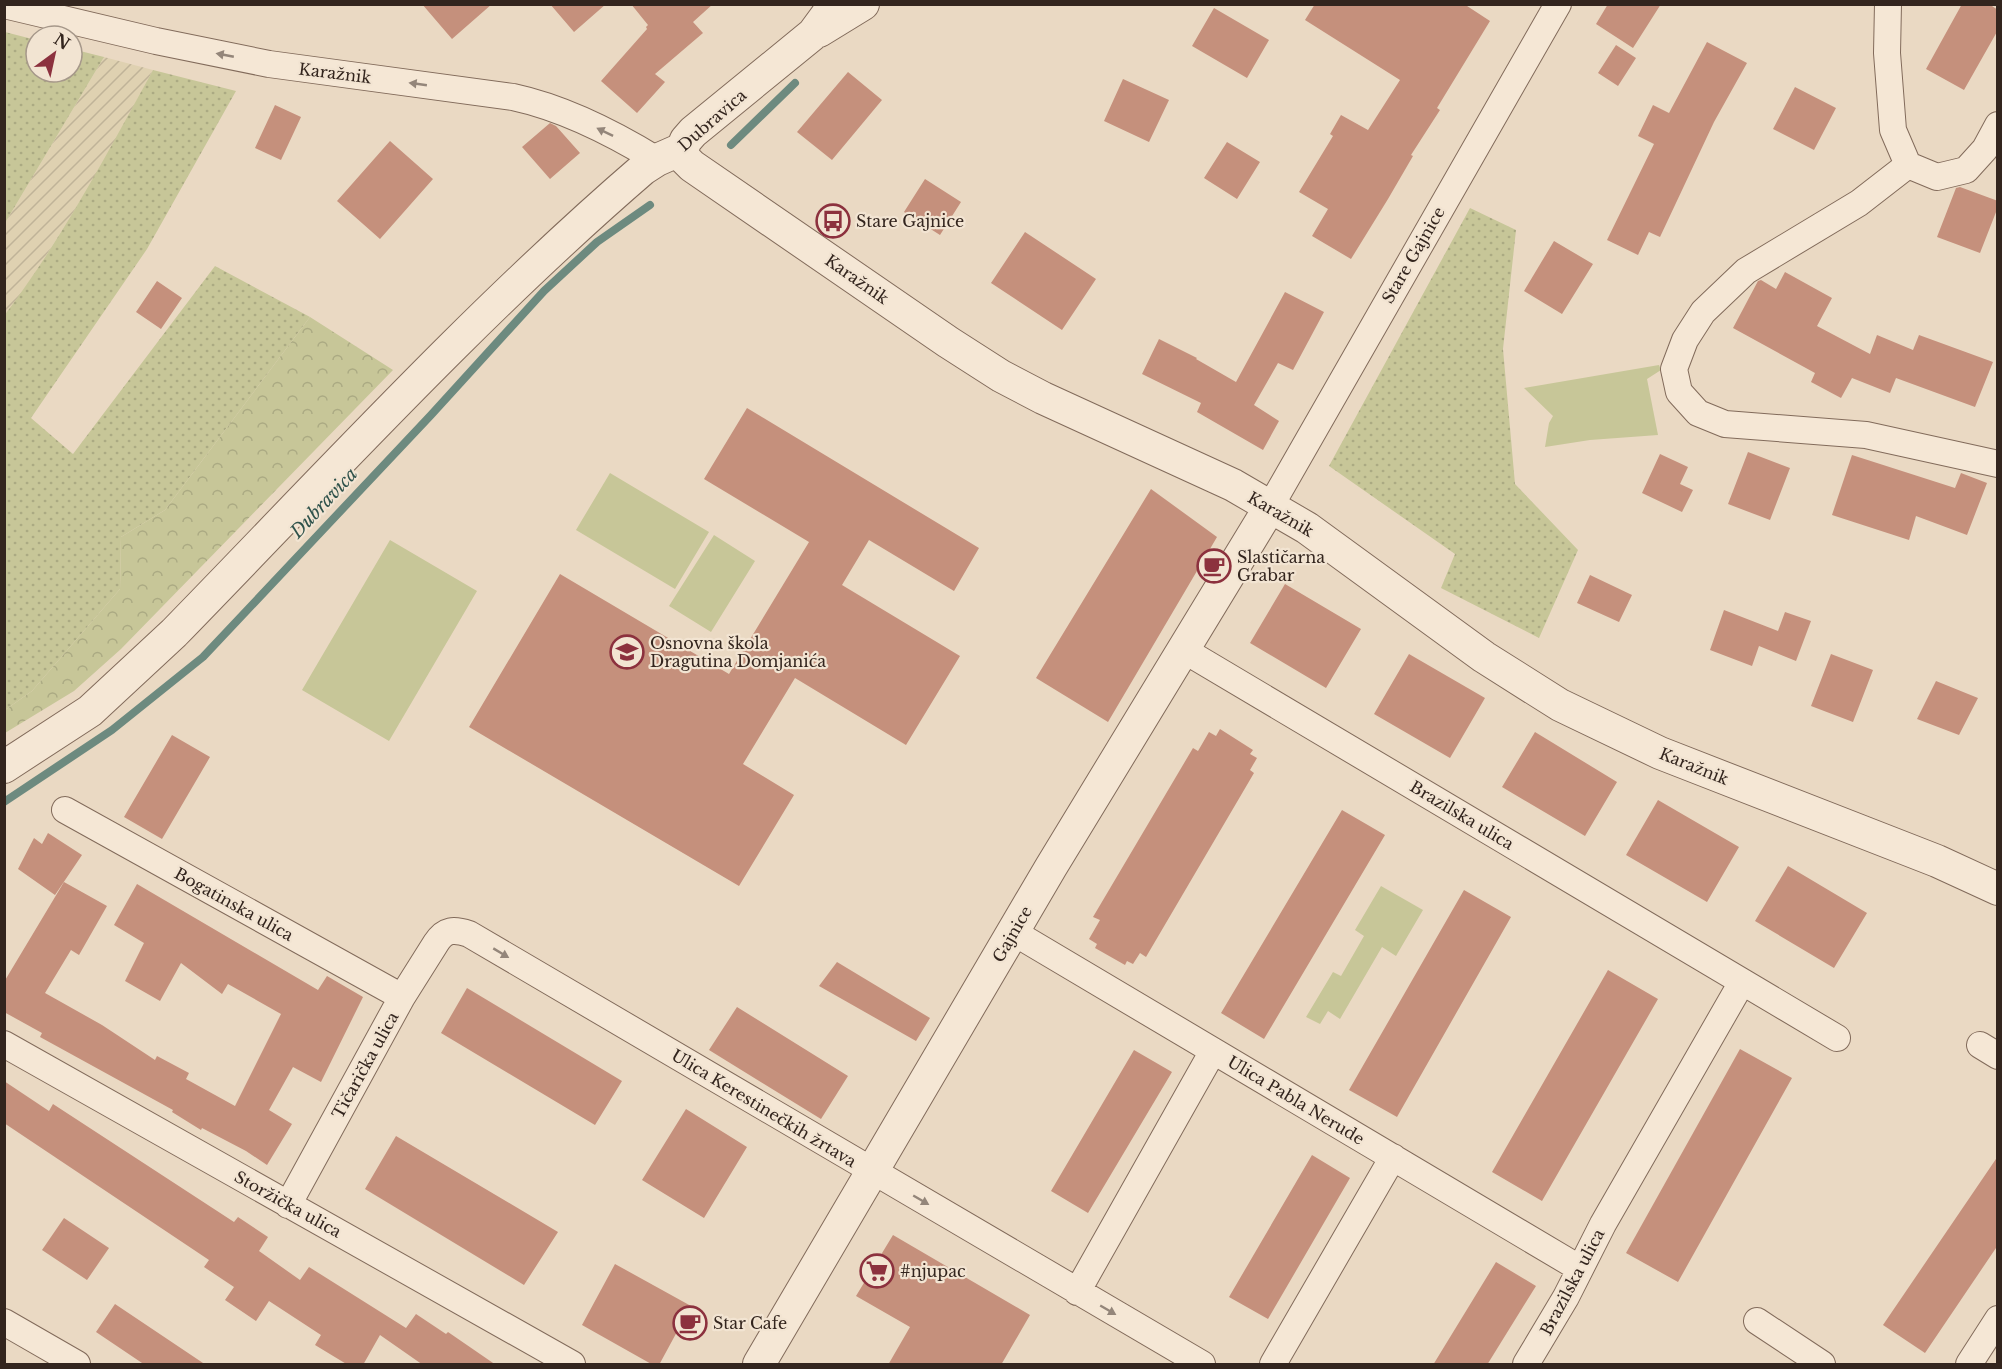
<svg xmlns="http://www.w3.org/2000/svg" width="2002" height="1369" viewBox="0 0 2002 1369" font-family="'Libre Baskerville',serif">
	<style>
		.farmland { fill: url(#farmland-furrows) }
		.grass { fill: url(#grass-dots) }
		.forest { fill: url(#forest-crowns) }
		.green { fill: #c7c698 }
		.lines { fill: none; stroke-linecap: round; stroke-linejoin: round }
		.stream { stroke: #6d8a7f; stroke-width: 8 }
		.building { fill: #c5907c }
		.minor-casing { stroke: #826b5b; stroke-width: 28 }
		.tertiary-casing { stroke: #826b5b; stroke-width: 34 }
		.minor { stroke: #f5e7d5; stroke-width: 26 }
		.tertiary { stroke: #f5e7d5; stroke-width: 32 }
		.oneway { fill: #94867a }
		.labels { text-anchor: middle; stroke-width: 4.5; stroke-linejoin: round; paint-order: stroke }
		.street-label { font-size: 16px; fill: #33251e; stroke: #f2e4d2 }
		.poi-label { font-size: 16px; fill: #33251e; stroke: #f2e4d2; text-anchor: start }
		.water-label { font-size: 18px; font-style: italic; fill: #2f524b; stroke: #f2e4d2 }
	</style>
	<defs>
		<pattern id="farmland-furrows" width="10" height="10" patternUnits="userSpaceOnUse" patternTransform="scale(1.5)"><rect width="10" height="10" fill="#dfd1b1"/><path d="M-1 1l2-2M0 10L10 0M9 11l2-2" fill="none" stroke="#c0b398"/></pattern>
		<pattern id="grass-dots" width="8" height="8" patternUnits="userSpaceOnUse" patternTransform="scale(1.5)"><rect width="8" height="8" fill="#c7c698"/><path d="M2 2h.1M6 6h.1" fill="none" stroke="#abaa83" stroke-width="1.8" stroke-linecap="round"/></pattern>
		<pattern id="forest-crowns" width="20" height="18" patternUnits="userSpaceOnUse" patternTransform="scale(1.5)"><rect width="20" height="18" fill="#c7c698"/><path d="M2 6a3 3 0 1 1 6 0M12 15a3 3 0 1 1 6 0" fill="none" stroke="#abaa83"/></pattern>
	</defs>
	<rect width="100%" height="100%" fill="#ead9c3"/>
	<path class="farmland" d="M 104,57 L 153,70 L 98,173 L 27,286 L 5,316 L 5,223 Z"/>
	<path class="grass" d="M 5,32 L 36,40 L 36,72 L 72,72 L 72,49 L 104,57 L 5,223 Z
		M 153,70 L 236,91 L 147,249 L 31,418 L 73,454 L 215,266 L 310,317 L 165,510 L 121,537 L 120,589 L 32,691 L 5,710 L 4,316 C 62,239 107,154 153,70 Z
		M 1470,208 L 1516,230 L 1503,349 L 1515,484 L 1578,550 L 1539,638 L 1441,588 L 1455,554 L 1329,466 Z"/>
	<path class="forest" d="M 310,317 L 393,370 L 121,649 L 74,691 L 5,733 L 5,710 L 32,691 L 120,589 L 121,537 L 165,510 Z"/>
	<path class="green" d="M 1659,365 L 1661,370 L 1647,379 L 1658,435 L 1590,440 L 1545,447 L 1549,423 L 1553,416 L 1524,388 Z
		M 610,473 L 709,532 L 675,589 L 576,530 Z
		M 714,535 L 755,561 L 711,632 L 669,606 Z
		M 390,540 L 477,591 L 389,741 L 302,690 Z
		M 1381,886 L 1423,910 L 1396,956 L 1382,947 L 1340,1019 L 1328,1011 L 1320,1024 L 1306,1017 L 1333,972 L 1341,976 L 1364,936 L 1355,930 Z"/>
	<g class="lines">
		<path class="stream" d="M 731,145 L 795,83
			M 4,802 L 112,730 L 203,657 L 431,415 L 544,291 L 597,242 L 650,205"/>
	</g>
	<path class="building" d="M 422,4 L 492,4 L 452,39 Z
		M 550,4 L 606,4 L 574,32 Z
		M 631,4 L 713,4 L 693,22 L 703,33 L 655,74 L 665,82 L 637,113 L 601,81 L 647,29 L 646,27 L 648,25 Z
		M 1315,4 L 1464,4 L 1490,21 L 1437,108 L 1440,110 L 1411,155 L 1413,156 L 1388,199 L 1351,259 L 1312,236 L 1328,209 L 1299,192 L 1333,136 L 1330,134 L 1341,115 L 1368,130 L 1400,80 L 1305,20 Z
		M 1608,4 L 1661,4 L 1633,48 L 1596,24 Z
		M 1962,4 L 1989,4 L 1998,10 L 1998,30 L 1964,90 L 1926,69 Z
		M 1214,8 L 1269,40 L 1247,78 L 1192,46 Z
		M 1707,42 L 1747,63 L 1714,122 L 1660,237 L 1649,232 L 1638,255 L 1607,240 L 1654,144 L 1638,136 L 1653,105 L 1669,113 Z
		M 1616,45 L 1636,58 L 1618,86 L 1598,73 Z
		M 848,72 L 882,100 L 832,160 L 797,132 Z
		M 1123,79 L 1169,100 L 1149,142 L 1104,121 Z
		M 1795,87 L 1836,108 L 1814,150 L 1773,129 Z
		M 275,105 L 301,117 L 281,160 L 255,148 Z
		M 550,123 L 556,126 L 580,153 L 550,179 L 522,147 Z
		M 390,141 L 433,179 L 380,239 L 337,201 Z
		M 1227,142 L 1260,162 L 1237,199 L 1204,178 Z
		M 925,179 L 961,202 L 940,235 L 904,212 Z
		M 1960,187 L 1998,201 L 1998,207 L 1980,253 L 1937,237 L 1956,188 Z
		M 1025,232 L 1096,279 L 1062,330 L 991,283 Z
		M 1554,241 L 1593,264 L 1562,314 L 1524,291 Z
		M 1785,272 L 1832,298 L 1817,326 L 1870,354 L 1877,335 L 1913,350 L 1919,335 L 1993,362 L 1975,407 L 1896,378 L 1890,393 L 1852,378 L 1841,398 L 1811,382 L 1815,373 L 1733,328 L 1758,281 L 1761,280 L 1776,289 Z
		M 157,281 L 182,298 L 161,329 L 136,312 Z
		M 1285,292 L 1324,312 L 1293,370 L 1278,363 L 1254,405 L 1279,421 L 1263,450 L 1197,412 L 1201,403 L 1142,374 L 1159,339 L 1197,358 L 1196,359 L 1236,382 Z
		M 747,408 L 979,548 L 954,591 L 869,540 L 842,585 L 960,656 L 906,745 L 795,678 L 743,764 L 794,795 L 739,886 L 469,727 L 560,574 L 729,674 L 809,542 L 704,479 Z
		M 1748,452 L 1790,468 L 1770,520 L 1728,504 Z
		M 1660,454 L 1688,467 L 1680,484 L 1693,490 L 1682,512 L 1642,493 Z
		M 1852,455 L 1955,488 L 1961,473 L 1987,483 L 1967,535 L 1916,516 L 1909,540 L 1832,515 Z
		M 1151,489 L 1217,537 L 1108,722 L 1036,678 Z
		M 1590,575 L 1632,595 L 1619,622 L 1577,603 Z
		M 1285,584 L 1361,629 L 1326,688 L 1250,643 Z
		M 1724,610 L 1778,631 L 1785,612 L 1811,621 L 1796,661 L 1759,646 L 1752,666 L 1710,650 Z
		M 1409,654 L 1485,698 L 1450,758 L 1374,714 Z
		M 1831,654 L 1873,670 L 1853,722 L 1811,706 Z
		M 1936,681 L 1978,698 L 1959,735 L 1917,719 Z
		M 1220,729 L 1253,750 L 1250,754 L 1257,758 L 1250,770 L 1254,773 L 1146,957 L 1140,953 L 1133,964 L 1127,961 L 1125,965 L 1095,948 L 1097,944 L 1089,939 L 1100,920 L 1093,917 L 1193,748 L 1198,751 L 1209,732 L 1216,736 Z
		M 1535,732 L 1617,782 L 1585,836 L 1502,787 Z
		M 172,735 L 210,757 L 162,839 L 124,817 Z
		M 1658,800 L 1739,847 L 1707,902 L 1626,855 Z
		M 1342,810 L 1385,835 L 1264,1039 L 1221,1013 Z
		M 48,833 L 82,855 L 55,895 L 18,869 L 34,838 L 42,844 Z
		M 1788,866 L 1867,913 L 1834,968 L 1755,921 Z
		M 64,882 L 107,906 L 79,955 L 71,950 L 45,993 L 102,1025 L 155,1060 L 157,1056 L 189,1073 L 186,1079 L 235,1106 L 281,1014 L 228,984 L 222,994 L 181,963 L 160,1001 L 125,981 L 144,943 L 114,925 L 137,884 L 318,990 L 327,976 L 363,997 L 321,1082 L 293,1067 L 269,1110 L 292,1124 L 267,1165 L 246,1151 L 202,1128 L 201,1130 L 172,1112 L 173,1110 L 40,1037 L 42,1033 L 4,1012 L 4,982 Z
		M 1464,890 L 1511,917 L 1397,1117 L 1349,1090 Z
		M 837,962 L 930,1018 L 916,1041 L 819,986 Z
		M 1608,970 L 1658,999 L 1542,1201 L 1492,1172 Z
		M 467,988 L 622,1081 L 595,1125 L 441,1033 Z
		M 737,1007 L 848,1076 L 821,1119 L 709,1050 Z
		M 1740,1049 L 1792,1078 L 1678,1282 L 1626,1253 Z
		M 1134,1050 L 1172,1072 L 1088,1213 L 1051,1191 Z
		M 4,1081 L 49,1111 L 53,1104 L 234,1222 L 238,1217 L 268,1237 L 259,1251 L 300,1280 L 309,1267 L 406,1328 L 416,1314 L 446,1334 L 448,1332 L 496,1365 L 423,1365 L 380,1335 L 363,1365 L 348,1365 L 315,1345 L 321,1335 L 269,1301 L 256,1321 L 225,1300 L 234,1287 L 204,1267 L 209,1260 L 4,1123 Z
		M 686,1109 L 747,1147 L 704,1218 L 642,1180 Z
		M 396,1136 L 558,1232 L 524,1285 L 365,1189 Z
		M 1312,1155 L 1350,1178 L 1268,1319 L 1229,1297 Z
		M 1998,1156 L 1998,1245 L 1925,1353 L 1883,1325 Z
		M 64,1218 L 109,1248 L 87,1280 L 42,1250 Z
		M 893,1235 L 1030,1315 L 1001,1365 L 888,1365 L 910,1327 L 856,1296 Z
		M 1496,1262 L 1536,1286 L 1487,1365 L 1433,1365 Z
		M 615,1264 L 691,1306 L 659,1365 L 653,1365 L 582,1325 Z
		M 115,1304 L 206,1365 L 145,1365 L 96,1332 Z"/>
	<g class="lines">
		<defs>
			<path id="minor" d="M 1888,4 L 1887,53 L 1893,130 L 1908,165
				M 4,5 L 156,41 L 269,64 L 513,97 C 564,108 613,133 657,160
				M 1908,165 L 1859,203 L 1746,271 L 1703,312 L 1685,340 L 1674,369 L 1679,392 L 1698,413 L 1725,424 L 1866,435 L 1998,464
				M 1908,165 L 1937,177 L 1966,170 L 1985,149 L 1998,125
				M 1270,507 L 1558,4
				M 1182,649 L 1837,1038
				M 65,810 L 402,997
				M 1013,932 L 1579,1268
				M 4,1044 L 572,1364
				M 1980,1045 L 1998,1056
				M 288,1205 L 402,997 L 436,943 C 445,929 454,929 469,934 L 1202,1364
				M 1077,1292 L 1213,1051
				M 1757,1321 L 1822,1364
				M 4,1322 L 77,1364
				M 1273,1364 L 1393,1157
				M 1526,1364 L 1566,1297 L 1603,1224 L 1742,982
				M 1969,1364 L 1998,1319"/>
			<path id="tertiary" d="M 819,31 L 863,4
				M 682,149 L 683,157 L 692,166 L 948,342 L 1001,376 L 1043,398 L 1233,485 L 1307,528 L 1484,657 L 1560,705 L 1660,753 L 1937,861 L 1998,889
				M 4,767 L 90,711 L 174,633 C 327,476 477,312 643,169 L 657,160 L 682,149 L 686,140 L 693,132 L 813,34 L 835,4
				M 759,1364 L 1051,867 L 1270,507"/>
		</defs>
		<use href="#minor" class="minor-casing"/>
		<use href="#tertiary" class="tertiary-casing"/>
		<use href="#minor" class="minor"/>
		<use href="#tertiary" class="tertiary"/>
	</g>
	<defs><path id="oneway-solid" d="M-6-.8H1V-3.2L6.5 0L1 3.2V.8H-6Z" transform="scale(1.5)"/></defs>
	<g class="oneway">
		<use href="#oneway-solid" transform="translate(225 55) rotate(-169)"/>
		<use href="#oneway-solid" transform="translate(418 84) rotate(-172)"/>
		<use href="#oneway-solid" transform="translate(605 132) rotate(-154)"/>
		<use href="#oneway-solid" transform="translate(501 953) rotate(31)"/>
		<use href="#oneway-solid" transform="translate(921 1200) rotate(30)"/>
		<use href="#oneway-solid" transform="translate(1108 1310) rotate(30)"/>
	</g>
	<defs>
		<symbol id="bus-ring" viewBox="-11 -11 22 22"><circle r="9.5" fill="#f2e4d2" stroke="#8c313e" stroke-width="1.5"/><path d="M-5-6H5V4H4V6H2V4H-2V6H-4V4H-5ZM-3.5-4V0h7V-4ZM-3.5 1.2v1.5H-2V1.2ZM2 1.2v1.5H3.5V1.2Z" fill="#8c313e"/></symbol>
		<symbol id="cafe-ring" viewBox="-11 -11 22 22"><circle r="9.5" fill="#f2e4d2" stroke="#8c313e" stroke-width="1.5"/><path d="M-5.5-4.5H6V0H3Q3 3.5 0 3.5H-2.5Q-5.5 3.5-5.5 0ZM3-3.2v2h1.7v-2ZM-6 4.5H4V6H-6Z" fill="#8c313e"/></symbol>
		<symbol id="school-ring" viewBox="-11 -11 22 22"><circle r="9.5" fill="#f2e4d2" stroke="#8c313e" stroke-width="1.5"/><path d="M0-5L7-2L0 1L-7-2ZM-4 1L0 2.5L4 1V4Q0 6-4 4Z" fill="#8c313e"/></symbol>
		<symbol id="supermarket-ring" viewBox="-11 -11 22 22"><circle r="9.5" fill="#f2e4d2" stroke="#8c313e" stroke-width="1.5"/><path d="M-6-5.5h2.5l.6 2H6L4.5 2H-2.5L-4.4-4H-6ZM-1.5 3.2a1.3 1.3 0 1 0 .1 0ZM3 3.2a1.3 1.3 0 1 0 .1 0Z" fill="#8c313e"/></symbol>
	</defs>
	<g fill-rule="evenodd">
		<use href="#bus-ring" x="814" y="202" width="38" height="38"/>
		<use href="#cafe-ring" x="1195" y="547" width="38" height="38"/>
		<use href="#school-ring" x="608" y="633" width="38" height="38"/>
		<use href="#supermarket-ring" x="858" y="1252" width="38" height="38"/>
		<use href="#cafe-ring" x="671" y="1304" width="38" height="38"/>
	</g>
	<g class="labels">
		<g class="street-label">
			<text transform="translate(335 73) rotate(7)" y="6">Karažnik</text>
			<text transform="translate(712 120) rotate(-41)" y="6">Dubravica</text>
			<text transform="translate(1413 255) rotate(-60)" y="6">Stare Gajnice</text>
			<text transform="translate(857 279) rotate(35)" y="6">Karažnik</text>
			<text transform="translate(1281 514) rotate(30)" y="6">Karažnik</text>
			<text transform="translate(1694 766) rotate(22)" y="6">Karažnik</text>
			<text transform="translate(1462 815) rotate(31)" y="6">Brazilska ulica</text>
			<text transform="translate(234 904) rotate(29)" y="6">Bogatinska ulica</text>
			<text transform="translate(1012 934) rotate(-60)" y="6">Gajnice</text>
			<text transform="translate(365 1065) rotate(-61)" y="6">Tičarička ulica</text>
			<text transform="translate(1296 1100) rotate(31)" y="6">Ulica Pabla Nerude</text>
			<text transform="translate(764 1108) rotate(31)" y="6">Ulica Kerestinečkih žrtava</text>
			<text transform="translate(288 1204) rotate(29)" y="6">Storžička ulica</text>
			<text transform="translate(1572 1282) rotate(-62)" y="6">Brazilska ulica</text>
		</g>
		<g class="poi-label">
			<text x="856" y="227">Stare Gajnice</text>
			<text x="1237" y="563">Slastičarna<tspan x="1237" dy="18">Grabar</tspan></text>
			<text x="650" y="649">Osnovna škola<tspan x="650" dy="18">Dragutina Domjanića</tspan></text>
			<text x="900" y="1277">#njupac</text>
			<text x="713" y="1329">Star Cafe</text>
		</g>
		<g class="water-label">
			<text transform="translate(324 503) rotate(-47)" y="6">Dubravica</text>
		</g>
	</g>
	<rect width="2002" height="1369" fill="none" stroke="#33251e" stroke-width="12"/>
	<g transform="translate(54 54) rotate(33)"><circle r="28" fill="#f2e4d2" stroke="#a6988a" stroke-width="1.5"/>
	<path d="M0-4.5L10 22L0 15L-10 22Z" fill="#8c313e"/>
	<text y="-9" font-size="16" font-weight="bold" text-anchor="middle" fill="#33251e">N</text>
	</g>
</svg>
